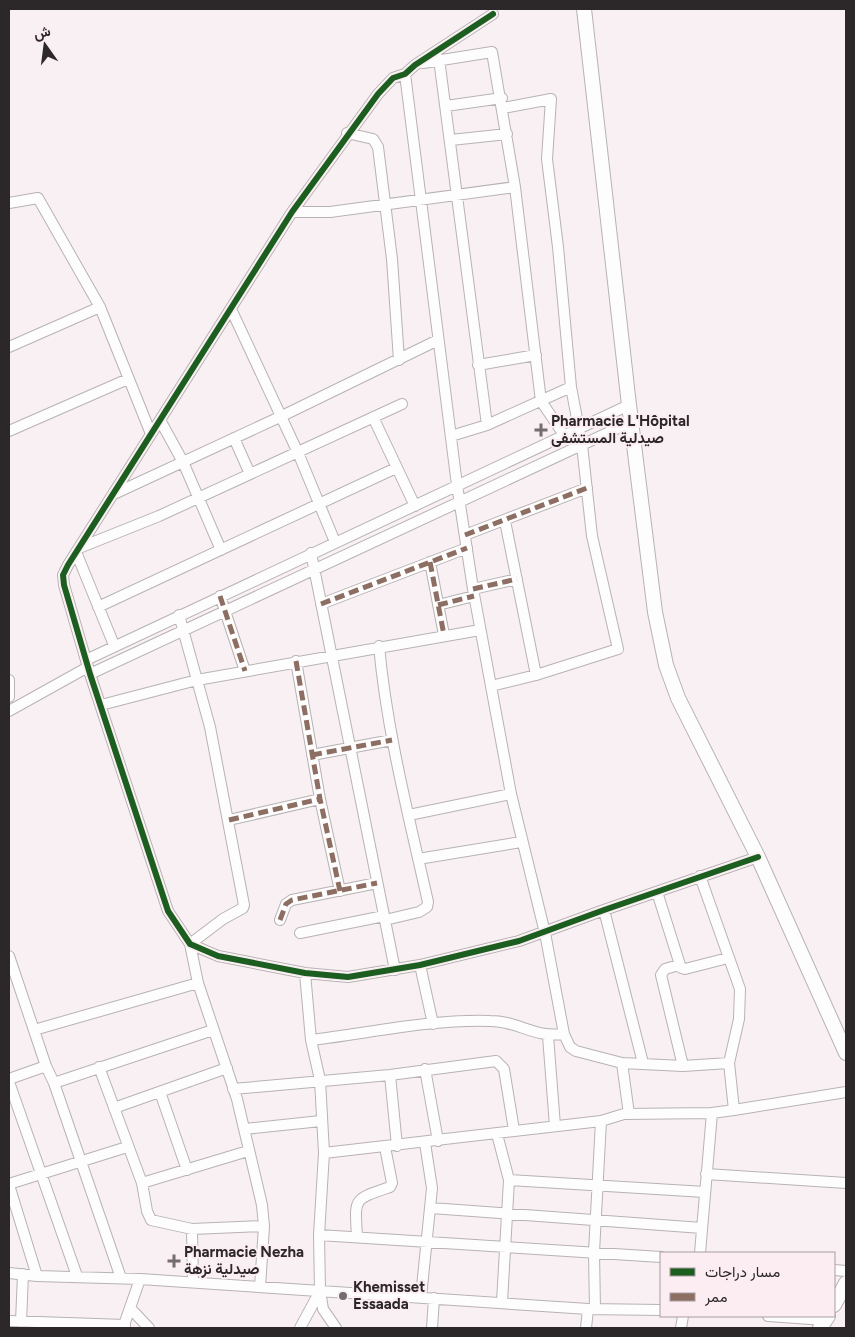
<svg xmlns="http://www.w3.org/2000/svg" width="855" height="1337" viewBox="0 0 855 1337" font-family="Figtree,Vazirmatn,sans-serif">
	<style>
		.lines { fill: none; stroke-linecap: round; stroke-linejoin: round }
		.minor-casing { stroke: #b8b2b3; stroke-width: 12 }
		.secondary-casing { stroke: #b8b2b3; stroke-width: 16 }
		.minor { stroke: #fefdfd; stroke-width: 10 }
		.secondary { stroke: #fefdfd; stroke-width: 14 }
		.quiet { stroke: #8d6e63; stroke-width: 5; stroke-dasharray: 10 5; stroke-linecap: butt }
		.cycleway-casing { stroke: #fbedf1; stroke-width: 9 }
		.cycleway { stroke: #1b5e20; stroke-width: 6 }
		.poi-dot { fill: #736d6f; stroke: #fbedf1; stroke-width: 2 }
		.labels { text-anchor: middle; stroke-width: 4; stroke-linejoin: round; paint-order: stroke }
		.poi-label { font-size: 15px; font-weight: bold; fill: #2c2729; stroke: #fbedf1; text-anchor: start }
	</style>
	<rect width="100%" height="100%" fill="#f8f0f2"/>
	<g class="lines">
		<defs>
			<path id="minor" d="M 493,14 L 415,65 L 405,74 L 393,78 L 378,94 L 292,212 L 68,565 L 63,575 L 64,585 L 90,674 L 168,911 L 190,944 L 218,956 L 305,973 L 348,977 L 420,965 L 519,941 L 604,910 L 758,857
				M 439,59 L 487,425
				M 423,63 L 492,52 L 515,187 L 541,401 L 564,435
				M 405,74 L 457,485 L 473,589 L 511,794 L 545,933 L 564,1034 L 570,1047 L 576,1051 L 622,1063 L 683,1066 L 729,1063 L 739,1019 L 740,989 L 700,876
				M 446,106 L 502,98
				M 347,133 L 373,139 L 378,147 L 392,259 L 399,360
				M 451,140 L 507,134
				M 9,203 L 38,198 L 100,307 L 151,434
				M 292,212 L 330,212 L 515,187
				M 231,309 L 299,455 L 335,542
				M 9,347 L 100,307
				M 478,365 L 536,355
				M 373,417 L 415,506
				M 160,420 L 183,462 L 221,550
				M 9,431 L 128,379
				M 451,436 L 487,425 L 571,387
				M 234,438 L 250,474
				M 116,493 L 282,416 L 438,340
				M 505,521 L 536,675
				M 465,535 L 587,488
				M 79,548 L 159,516 L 402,404
				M 76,552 L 114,645
				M 311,553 L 395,970
				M 430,562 L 444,635
				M 473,589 L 517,579
				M 220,596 L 245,671
				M 321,604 L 467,548
				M 438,605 L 474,596
				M 98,607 L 396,468
				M 179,615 L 210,727 L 244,905 L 243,908 L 223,919 L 190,944 L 198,983 L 237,1099 L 262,1205 L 264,1226 L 260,1287
				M 379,646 C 387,733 409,817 428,902 L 427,907 L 419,912 L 385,920
				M 86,660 L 629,405
				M 296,661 L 320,799 L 340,891
				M 90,674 L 631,422
				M 9,680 L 9,697
				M 491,686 L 536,675 L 618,649 L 592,536 L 582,445 L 571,387 L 558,247 L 547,159 L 551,99 L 503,108
				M 101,705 L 197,680 L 480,630
				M 9,711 L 88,667
				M 312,755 L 392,740
				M 409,815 L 511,794
				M 229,820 L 320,799
				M 418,859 L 521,842
				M 657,892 L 681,968 L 685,969 L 728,958
				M 604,910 L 643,1063
				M 280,920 L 286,904 L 292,900 L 377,883
				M 300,933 L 384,916
				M 9,956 L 46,1066
				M 420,965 L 433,1024
				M 679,965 L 665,969 L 661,975 L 683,1066
				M 305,973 L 311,1040 L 320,1080 L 324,1153 L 319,1235 L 320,1291 L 323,1309 L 336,1328
				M 34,1030 L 198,983
				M 548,1036 L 555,1126
				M 311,1040 C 370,1033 431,1019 490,1021 C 519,1021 533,1038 564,1034
				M 622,1063 L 629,1114
				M 99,1067 L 142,1183 L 147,1211 L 151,1220 L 192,1229 L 264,1226
				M 425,1069 L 438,1141
				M 390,1075 L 397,1146
				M 9,1079 L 46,1066 L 54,1083 L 121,1278
				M 9,1082 L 77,1276
				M 54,1083 L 213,1030
				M 233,1089 L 390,1075 L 496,1061 L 504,1069 L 514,1130
				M 160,1092 L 187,1170
				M 114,1108 L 227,1068
				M 734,1110 L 846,1092
				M 712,1113 L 734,1110 L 729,1063
				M 601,1121 L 624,1114 L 712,1113 L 700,1253
				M 245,1129 L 321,1121
				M 497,1134 L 509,1180 L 502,1302
				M 324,1153 L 601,1121 L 594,1252 L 595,1309
				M 706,1174 L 846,1183
				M 509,1180 L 705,1192
				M 142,1183 L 248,1151
				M 9,1184 L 127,1147
				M 9,1185 L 37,1276
				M 431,1208 L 702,1228
				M 192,1229 L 193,1282
				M 319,1235 L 661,1257
				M 357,1237 C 355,1198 352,1200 390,1187 L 392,1183 L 385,1147
				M 834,1270 L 846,1271
				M 9,1273 L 37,1276 L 140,1279 L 588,1309 L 661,1310
				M 421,1297 L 432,1188 L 425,1143
				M 130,1308 L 149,1328
				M 768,1316 L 825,1320
				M 9,1321 L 125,1325
				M 21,1322 L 23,1274
				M 123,1328 L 140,1279
				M 300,1328 L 320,1291
				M 432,1328 L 434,1298
				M 586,1328 L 588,1309
				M 681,1328 L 683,1316"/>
			<path id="secondary" d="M 584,9 L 629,405 L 655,612 L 666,665 L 678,698 L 758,857 L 846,1053
				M 834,1305 L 846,1283
				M 820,1328 L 828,1316"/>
		</defs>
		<use href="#minor" class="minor-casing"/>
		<use href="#secondary" class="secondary-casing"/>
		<use href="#minor" class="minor"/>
		<use href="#secondary" class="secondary"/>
		<path class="quiet" d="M 465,535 L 587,488
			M 430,562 L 444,635
			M 473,589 L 517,579
			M 220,596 L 245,671
			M 321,604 L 467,548
			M 438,605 L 474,596
			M 296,661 L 320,799 L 340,891
			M 312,755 L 392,740
			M 229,820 L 320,799
			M 280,920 L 286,904 L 292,900 L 377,883"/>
		<defs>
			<path id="cycleway" d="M 493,14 L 415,65 L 405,74 L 393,78 L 378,94 L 292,212 L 68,565 L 63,575 L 64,585 L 90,674 L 168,911 L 190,944 L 218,956 L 305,973 L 348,977 L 420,965 L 519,941 L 604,910 L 758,857"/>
		</defs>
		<use href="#cycleway" class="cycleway-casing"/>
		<use href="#cycleway" class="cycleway"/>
	</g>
	<g class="poi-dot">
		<path d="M538.5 422.5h5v5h5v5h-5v5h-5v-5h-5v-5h5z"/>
		<path d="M171.5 1253.5h5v5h5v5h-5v5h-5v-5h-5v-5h5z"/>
		<circle cx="343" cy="1296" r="5"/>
	</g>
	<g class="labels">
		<g class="poi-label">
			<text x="551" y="426">Pharmacie L'Hôpital<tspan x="551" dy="17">صيدلية المستشفى</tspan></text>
			<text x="184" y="1257">Pharmacie Nezha<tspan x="184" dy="17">صيدلية نزهة</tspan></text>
			<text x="353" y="1292">Khemisset<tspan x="353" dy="17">Essaada</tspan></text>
		</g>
	</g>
	<rect width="855" height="1337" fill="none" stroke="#2c2729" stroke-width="20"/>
	<rect x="660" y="1252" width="175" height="65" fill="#fbedf1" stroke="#a89ea1"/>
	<rect x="670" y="1268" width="25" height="8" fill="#1b5e20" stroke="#a89ea1"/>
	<text x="705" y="1277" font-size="15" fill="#2c2729">مسار دراجات</text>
	<rect x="670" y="1293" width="25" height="8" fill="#8d6e63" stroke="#a89ea1"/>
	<text x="705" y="1302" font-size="15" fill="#2c2729">ممر</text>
	<g transform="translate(45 45) rotate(346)" stroke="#fbedf1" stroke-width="4" paint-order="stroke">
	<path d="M0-4L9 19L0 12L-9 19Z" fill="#2c2729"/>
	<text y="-8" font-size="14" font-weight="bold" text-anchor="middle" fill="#2c2729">ش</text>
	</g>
</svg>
